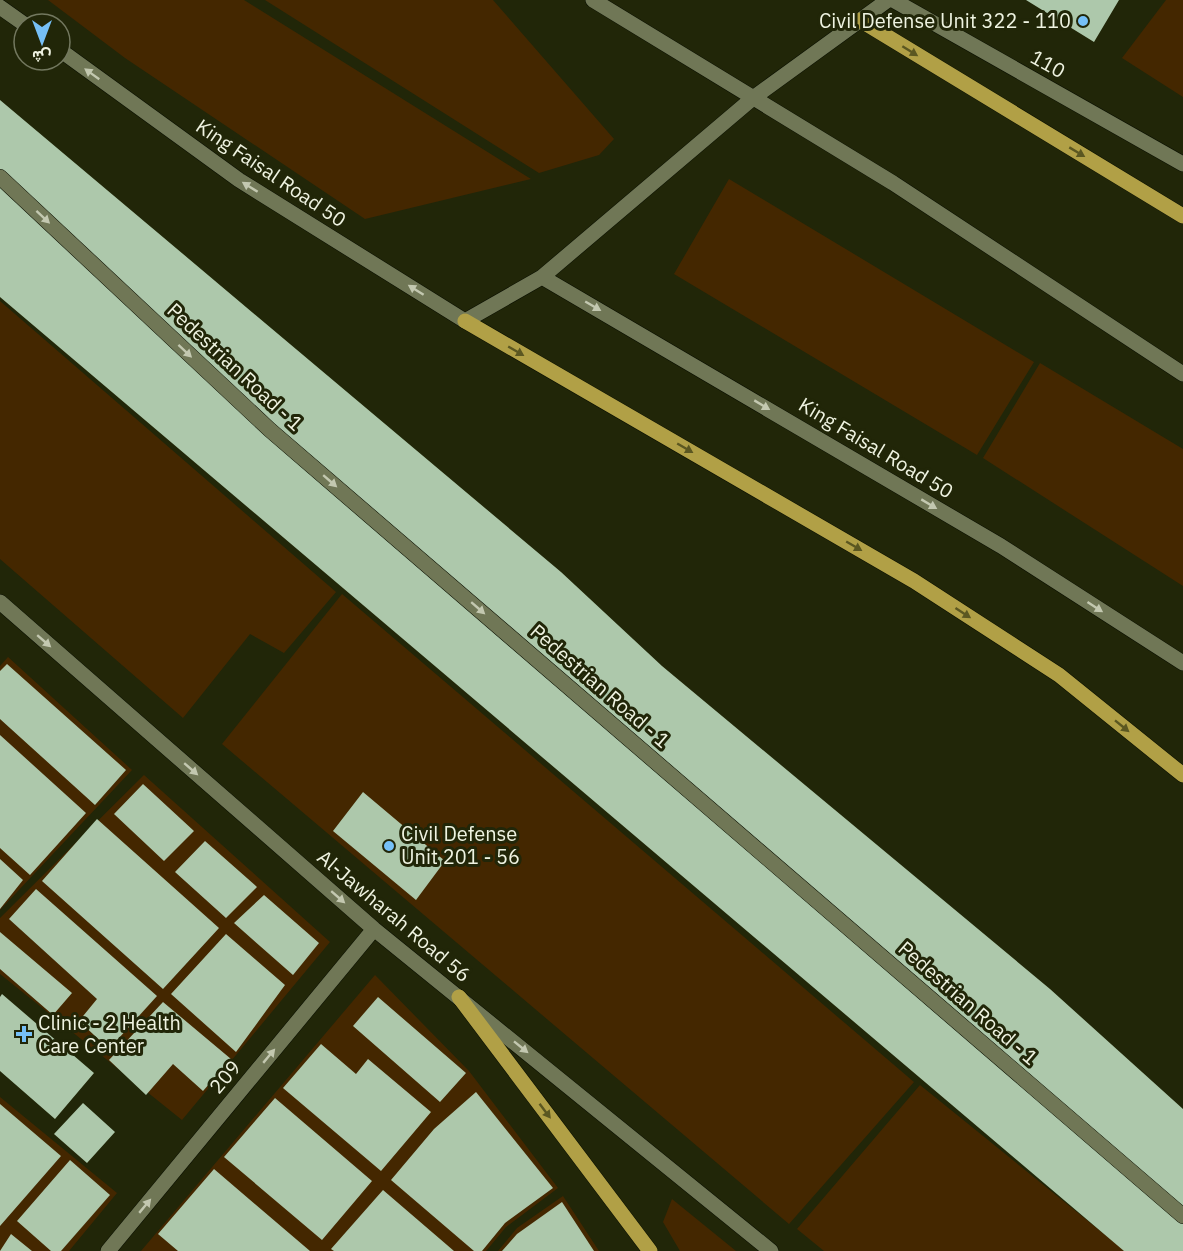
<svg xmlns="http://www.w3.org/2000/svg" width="1183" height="1251" viewBox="0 0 1183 1251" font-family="'IBM Plex Sans',Vazirmatn,sans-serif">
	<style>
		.green { fill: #442700 }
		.building { fill: #adc8ab }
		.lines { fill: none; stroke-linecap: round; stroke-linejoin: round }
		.street-casing { stroke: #0a0f00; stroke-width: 16 }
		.primary-casing { stroke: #0a0f00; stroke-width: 16 }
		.street { stroke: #707756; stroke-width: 15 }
		.primary { stroke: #b1a046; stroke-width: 15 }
		.oneway { fill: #5b5721 }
		.oneway2 { fill: #c3c8b0 }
		.poi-dot { fill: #76c0f7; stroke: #212608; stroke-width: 2 }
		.labels { text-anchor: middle; stroke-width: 6; stroke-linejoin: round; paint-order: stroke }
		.poi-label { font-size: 20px; fill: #eff3e1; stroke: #212608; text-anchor: start }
		.street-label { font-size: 20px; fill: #eff3e1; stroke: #212608 }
	</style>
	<rect width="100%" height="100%" fill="#212608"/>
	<path class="green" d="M 48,0 L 244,0 L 531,179 L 365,219 L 125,58 Z
		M 265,0 L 493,0 L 614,139 L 599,155 L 539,173 Z
		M 1166,0 L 1183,0 L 1183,97 L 1122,58 Z
		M 729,179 L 1034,362 L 977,455 L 674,274 Z
		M 0,301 L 336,592 L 284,653 L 250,634 L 183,718 L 0,559 Z
		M 1040,363 L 1183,449 L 1183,586 L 983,458 Z
		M 342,594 L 914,1082 L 789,1224 L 222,744 Z
		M 8,657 L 132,770 L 0,910 L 0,666 Z
		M 144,775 L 330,942 L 182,1120 L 0,974 L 0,918 Z
		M 375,975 L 469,1071 L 558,1188 L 506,1227 L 486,1251 L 141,1251 Z
		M 920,1085 L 1125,1251 L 824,1251 L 797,1229 Z
		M 0,1097 L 117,1193 L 69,1251 L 0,1251 Z
		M 563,1196 L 599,1251 L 498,1251 L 517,1228 Z
		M 672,1199 L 736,1251 L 680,1251 L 663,1222 Z"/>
	<path class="building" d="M 1026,0 L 1119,0 L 1094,42 Z
		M 0,100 L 561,572 L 662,666 L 1050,989 L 1183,1109 L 1183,1251 L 1124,1251 L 0,297 Z
		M 7,664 L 126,770 L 95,805 L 0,719 L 0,671 Z
		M 0,735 L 86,813 L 30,875 L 0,848 Z
		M 143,784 L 194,831 L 164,861 L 114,814 Z
		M 363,792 L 445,861 L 416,900 L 333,831 Z
		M 97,819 L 219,928 L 163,989 L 42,881 Z
		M 205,841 L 257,887 L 226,918 L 175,872 Z
		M 0,859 L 23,880 L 0,909 Z
		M 36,889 L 157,996 L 109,1049 L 79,1021 L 97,999 L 9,919 Z
		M 264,895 L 319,943 L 293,975 L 234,923 Z
		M 0,932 L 72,993 L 53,1015 L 0,969 Z
		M 226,934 L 285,985 L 236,1052 L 171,994 Z
		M 2,994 L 94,1073 L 55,1119 L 0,1071 L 0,997 Z
		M 378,997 L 466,1073 L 440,1102 L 353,1026 Z
		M 163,1002 L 231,1059 L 203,1091 L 173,1064 L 146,1095 L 109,1060 Z
		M 321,1044 L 356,1074 L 368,1059 L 431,1112 L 381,1171 L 283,1088 Z
		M 476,1092 L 553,1188 L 505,1223 L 482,1251 L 474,1251 L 391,1180 L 434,1129 Z
		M 275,1098 L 372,1181 L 322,1240 L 224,1157 Z
		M 83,1103 L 115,1132 L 87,1163 L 54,1134 Z
		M 0,1104 L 61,1156 L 0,1226 Z
		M 70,1160 L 110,1195 L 61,1251 L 51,1251 L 17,1221 Z
		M 214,1169 L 310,1251 L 178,1251 L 158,1234 Z
		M 383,1190 L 454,1251 L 334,1251 L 331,1249 Z
		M 562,1202 L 594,1251 L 502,1251 L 517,1234 Z
		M 11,1234 L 32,1251 L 0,1251 Z"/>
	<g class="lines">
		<defs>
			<path id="street" d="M 593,0 L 893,183 L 1183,374
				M 893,0 L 1183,164
				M 0,7 L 24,24
				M 60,50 L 239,180 L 465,321 L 542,277 L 753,98 L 888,0
				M 0,177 L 270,430 L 1183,1216
				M 542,277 L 1001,546 L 1183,663
				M 0,602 L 374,929 L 771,1251
				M 108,1251 L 374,929"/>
			<path id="primary" d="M 860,20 L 1183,216
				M 465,321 L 914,581 L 1059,675 L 1183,775
				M 459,997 L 650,1251"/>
		</defs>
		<use href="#street" class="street-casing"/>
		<use href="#primary" class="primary-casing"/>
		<use href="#street" class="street"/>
		<use href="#primary" class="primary"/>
	</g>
	<defs><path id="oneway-solid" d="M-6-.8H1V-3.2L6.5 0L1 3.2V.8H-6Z" transform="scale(1.5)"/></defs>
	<g class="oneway">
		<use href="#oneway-solid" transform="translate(910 51) rotate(32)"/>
		<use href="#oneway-solid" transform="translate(1077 152) rotate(31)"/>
		<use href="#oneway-solid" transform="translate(516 351) rotate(30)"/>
		<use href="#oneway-solid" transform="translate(685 448) rotate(30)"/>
		<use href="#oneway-solid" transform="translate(854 546) rotate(30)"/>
		<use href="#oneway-solid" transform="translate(963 613) rotate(33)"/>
		<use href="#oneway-solid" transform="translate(1122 726) rotate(39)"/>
		<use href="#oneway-solid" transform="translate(545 1111) rotate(53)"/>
	</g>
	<g class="oneway2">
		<use href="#oneway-solid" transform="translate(92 74) rotate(-144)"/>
		<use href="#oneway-solid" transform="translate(250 187) rotate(-148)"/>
		<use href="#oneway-solid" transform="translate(43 217) rotate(43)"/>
		<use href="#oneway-solid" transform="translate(416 290) rotate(-148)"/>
		<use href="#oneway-solid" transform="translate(593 306) rotate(30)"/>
		<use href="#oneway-solid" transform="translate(185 351) rotate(43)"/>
		<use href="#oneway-solid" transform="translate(762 405) rotate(31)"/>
		<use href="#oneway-solid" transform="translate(330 481) rotate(41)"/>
		<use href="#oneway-solid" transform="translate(929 504) rotate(31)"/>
		<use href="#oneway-solid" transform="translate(1095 607) rotate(33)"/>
		<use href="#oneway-solid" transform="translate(478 608) rotate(41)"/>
		<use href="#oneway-solid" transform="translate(44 641) rotate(41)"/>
		<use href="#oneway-solid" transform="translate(191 769) rotate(41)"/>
		<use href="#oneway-solid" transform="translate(338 897) rotate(41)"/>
		<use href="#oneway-solid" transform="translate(521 1047) rotate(39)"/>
		<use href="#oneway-solid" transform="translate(269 1056) rotate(-50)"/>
		<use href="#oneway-solid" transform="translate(145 1206) rotate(-50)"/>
	</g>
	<g class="poi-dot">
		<circle cx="1083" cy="21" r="6"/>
		<circle cx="389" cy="846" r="6"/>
		<path d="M21 1025h6v6h6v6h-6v6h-6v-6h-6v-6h6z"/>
	</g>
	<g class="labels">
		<g class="poi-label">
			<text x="1071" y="28" text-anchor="end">Civil Defense Unit 322 - 110</text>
			<text x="401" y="841">Civil Defense<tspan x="401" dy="23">Unit 201 - 56</tspan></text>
			<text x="38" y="1030">Clinic - 2 Health<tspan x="38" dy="23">Care Center</tspan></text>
		</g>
		<g class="street-label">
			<text transform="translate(1048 64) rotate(29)" y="7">110</text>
			<text transform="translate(271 173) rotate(34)" y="7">King Faisal Road 50</text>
			<text transform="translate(235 367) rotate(43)" y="7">Pedestrian Road - 1</text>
			<text transform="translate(876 448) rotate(31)" y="7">King Faisal Road 50</text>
			<text transform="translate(600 686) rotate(41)" y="7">Pedestrian Road - 1</text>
			<text transform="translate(394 916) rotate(40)" y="7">Al-Jawharah Road 56</text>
			<text transform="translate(968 1003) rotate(41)" y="7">Pedestrian Road - 1</text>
			<text transform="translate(225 1077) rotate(-50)" y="7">209</text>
		</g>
	</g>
	<g transform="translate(42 42) rotate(180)"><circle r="28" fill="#212608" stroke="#73785f" stroke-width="1.5"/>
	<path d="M0-4.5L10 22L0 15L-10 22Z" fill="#76c0f7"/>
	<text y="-9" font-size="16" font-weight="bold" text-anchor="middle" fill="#eff3e1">ش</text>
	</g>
</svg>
